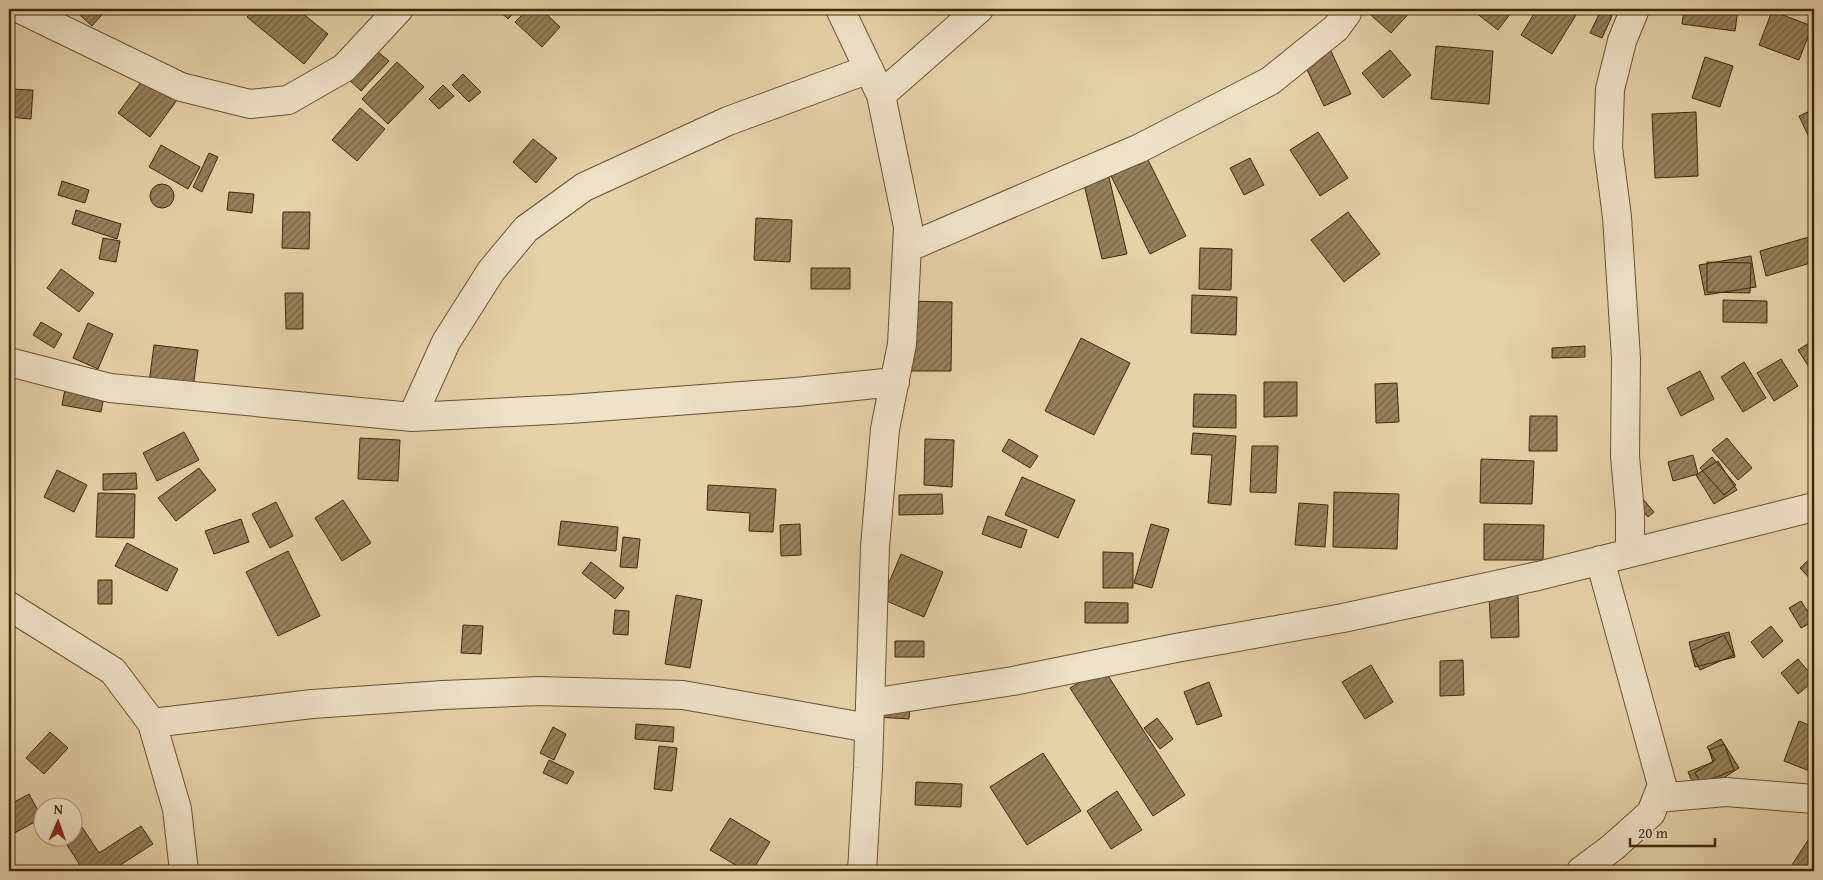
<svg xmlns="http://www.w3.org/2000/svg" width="1823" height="880" viewBox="0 0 1823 880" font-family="'Gentium Book Plus',serif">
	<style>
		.building { fill: url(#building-hatch); stroke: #3f280a }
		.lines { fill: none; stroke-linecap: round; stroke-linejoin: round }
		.minor-casing { stroke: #685232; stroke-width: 30 }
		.minor { stroke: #eee2c7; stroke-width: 28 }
	</style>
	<defs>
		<pattern id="building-hatch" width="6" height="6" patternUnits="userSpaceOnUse" patternTransform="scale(1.25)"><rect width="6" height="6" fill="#95805d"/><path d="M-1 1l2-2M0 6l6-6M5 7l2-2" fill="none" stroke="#7b694b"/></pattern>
	</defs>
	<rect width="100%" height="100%" fill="#e5d2a9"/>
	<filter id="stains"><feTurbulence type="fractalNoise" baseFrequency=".004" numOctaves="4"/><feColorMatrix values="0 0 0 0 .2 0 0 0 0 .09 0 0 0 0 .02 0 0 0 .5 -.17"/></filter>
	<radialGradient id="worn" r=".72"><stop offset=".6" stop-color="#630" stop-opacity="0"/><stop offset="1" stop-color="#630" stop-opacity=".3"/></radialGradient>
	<path class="building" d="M 73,9 L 107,9 L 92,26 Z
		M 254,9 L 297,9 L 328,34 L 304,64 L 247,17 Z
		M 497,9 L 518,9 L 508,19 Z
		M 528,9 L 541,9 L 560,27 L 542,47 L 515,22 Z
		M 1366,9 L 1413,9 L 1391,33 L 1365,10 Z
		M 1471,9 L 1514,9 L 1498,30 Z
		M 1537,9 L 1567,9 L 1576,15 L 1552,54 L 1521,35 Z
		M 1684,9 L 1738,9 L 1735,31 L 1682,24 Z
		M 1601,10 L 1612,16 L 1602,38 L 1590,33 Z
		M 1772,11 L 1812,26 L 1799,60 L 1759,45 Z
		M 1436,46 L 1493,51 L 1489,104 L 1431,99 Z
		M 372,47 L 389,61 L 361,91 L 345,76 Z
		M 1330,49 L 1351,94 L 1324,106 L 1303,61 Z
		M 1390,50 L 1411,75 L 1383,98 L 1362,73 Z
		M 1705,57 L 1733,66 L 1720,107 L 1692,98 Z
		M 397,62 L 424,87 L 388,124 L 362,99 Z
		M 463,74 L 481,92 L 469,102 L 452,85 Z
		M 145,77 L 177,100 L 150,137 L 118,113 Z
		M 443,85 L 454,96 L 439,109 L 429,99 Z
		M 9,89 L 33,90 L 31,119 L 9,117 Z
		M 360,108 L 385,129 L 357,161 L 332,140 Z
		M 1814,109 L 1814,148 L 1799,116 Z
		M 1696,112 L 1698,176 L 1655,178 L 1652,114 Z
		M 1318,132 L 1348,178 L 1320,196 L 1290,150 Z
		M 533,139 L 557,158 L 536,183 L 513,162 Z
		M 161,145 L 200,167 L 188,189 L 149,167 Z
		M 209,153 L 218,157 L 202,192 L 193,187 Z
		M 1145,154 L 1186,236 L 1150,254 L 1109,172 Z
		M 1250,158 L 1264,185 L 1244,195 L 1230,168 Z
		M 1107,169 L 1127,254 L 1102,259 L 1082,176 Z
		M 62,181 L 89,190 L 85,203 L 58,195 Z
		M150 196a12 12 0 1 1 24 0a12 12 0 1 1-24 0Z
		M 229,192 L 254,194 L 252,213 L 227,210 Z
		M 76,210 L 121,224 L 117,239 L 72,224 Z
		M 283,212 L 310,212 L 309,249 L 282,248 Z
		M 1348,212 L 1380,254 L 1344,282 L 1311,240 Z
		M 756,218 L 792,220 L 790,262 L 754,260 Z
		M 1809,237 L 1814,262 L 1766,276 L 1760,251 Z
		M 103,238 L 120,241 L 116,262 L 99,259 Z
		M 1200,248 L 1232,249 L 1231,290 L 1199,289 Z
		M 1751,256 L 1756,287 L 1705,295 L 1699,265 Z
		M 1707,262 L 1751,263 L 1750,293 L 1707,292 Z
		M 811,268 L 850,268 L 850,289 L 811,289 Z
		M 61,269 L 94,293 L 79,312 L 47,288 Z
		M 285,293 L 303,293 L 303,329 L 286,329 Z
		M 1192,295 L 1237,297 L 1236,335 L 1191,333 Z
		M 1723,300 L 1767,301 L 1767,323 L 1723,322 Z
		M 906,301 L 952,302 L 951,371 L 905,371 Z
		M 41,322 L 62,334 L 54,348 L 33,335 Z
		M 88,323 L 113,334 L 98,369 L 73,358 Z
		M 1081,338 L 1130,363 L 1094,435 L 1045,411 Z
		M 1814,340 L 1814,375 L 1798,350 Z
		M 154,345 L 198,350 L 193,389 L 149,383 Z
		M 1585,346 L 1585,357 L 1552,358 L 1552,348 Z
		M 1781,359 L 1798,386 L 1774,401 L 1757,373 Z
		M 1744,362 L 1766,398 L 1743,412 L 1721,377 Z
		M 1700,371 L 1714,399 L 1681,416 L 1667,388 Z
		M 1264,382 L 1297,382 L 1297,416 L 1264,417 Z
		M 1397,383 L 1399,422 L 1376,423 L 1375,384 Z
		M 65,389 L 104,396 L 101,412 L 62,405 Z
		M 1194,394 L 1236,395 L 1236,428 L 1193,427 Z
		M 1530,416 L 1557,416 L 1557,451 L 1529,451 Z
		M 184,432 L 199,460 L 157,481 L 143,453 Z
		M 1193,433 L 1236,436 L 1231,505 L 1208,503 L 1212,455 L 1191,454 Z
		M 360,438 L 400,440 L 398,481 L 358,479 Z
		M 1727,438 L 1752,468 L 1738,480 L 1712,450 Z
		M 925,439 L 954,440 L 952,487 L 924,485 Z
		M 1009,439 L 1038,456 L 1030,468 L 1002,451 Z
		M 1252,446 L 1278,446 L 1276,493 L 1250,492 Z
		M 1693,455 L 1698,474 L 1673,481 L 1668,462 Z
		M 1712,457 L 1736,485 L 1724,495 L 1700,468 Z
		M 1481,459 L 1534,461 L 1532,504 L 1480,503 Z
		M 1718,461 L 1737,490 L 1714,504 L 1696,475 Z
		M 199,468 L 216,490 L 176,521 L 158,498 Z
		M 57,470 L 87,485 L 74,512 L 44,497 Z
		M 136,473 L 137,489 L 103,490 L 103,474 Z
		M 1022,477 L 1075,500 L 1058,538 L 1005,515 Z
		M 708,485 L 776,489 L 773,532 L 749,531 L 750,513 L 707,510 Z
		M 1334,492 L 1399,494 L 1397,549 L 1333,547 Z
		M 98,493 L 135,494 L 134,538 L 96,537 Z
		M 942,494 L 943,514 L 899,515 L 899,495 Z
		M 1643,499 L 1654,512 L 1648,517 L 1638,504 Z
		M 343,500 L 371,543 L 342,561 L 315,518 Z
		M 276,502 L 293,536 L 270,548 L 252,514 Z
		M 1299,503 L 1328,505 L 1325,547 L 1295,545 Z
		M 988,516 L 1027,530 L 1021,548 L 982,534 Z
		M 241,519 L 249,542 L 214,554 L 205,531 Z
		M 561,521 L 618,527 L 616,551 L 558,545 Z
		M 800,524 L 801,555 L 781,556 L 780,525 Z
		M 1151,524 L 1169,529 L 1152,588 L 1134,583 Z
		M 1484,524 L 1544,525 L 1543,560 L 1484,560 Z
		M 623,537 L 640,539 L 637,568 L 620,567 Z
		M 127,543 L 178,569 L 167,591 L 115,566 Z
		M 288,551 L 320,616 L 278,636 L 246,572 Z
		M 1103,552 L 1133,553 L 1133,588 L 1103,588 Z
		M 901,554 L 943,572 L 924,617 L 882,599 Z
		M 1814,555 L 1814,583 L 1800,568 Z
		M 591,562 L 624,588 L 615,599 L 582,573 Z
		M 98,580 L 112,580 L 112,604 L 98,604 Z
		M 1518,594 L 1519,637 L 1491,638 L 1489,595 Z
		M 676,595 L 702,600 L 690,668 L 665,664 Z
		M 1801,601 L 1814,621 L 1801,628 L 1789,608 Z
		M 1085,602 L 1128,603 L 1128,623 L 1085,623 Z
		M 615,610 L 629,611 L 628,635 L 613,634 Z
		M 463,625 L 483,626 L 481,654 L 461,653 Z
		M 1771,626 L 1783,641 L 1763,658 L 1751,642 Z
		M 1729,632 L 1735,657 L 1695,667 L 1689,642 Z
		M 1724,635 L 1734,655 L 1700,670 L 1691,651 Z
		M 895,641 L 924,641 L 924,657 L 895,657 Z
		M 1798,659 L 1814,678 L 1814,681 L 1798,694 L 1781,673 Z
		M 1463,660 L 1464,695 L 1440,696 L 1440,661 Z
		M 1371,665 L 1393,702 L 1365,719 L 1342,682 Z
		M 1103,668 L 1185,795 L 1153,816 L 1070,688 Z
		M 1209,682 L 1222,716 L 1197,725 L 1184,692 Z
		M 910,704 L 909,719 L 877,717 Z
		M 1157,718 L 1173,739 L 1160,749 L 1144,728 Z
		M 1799,721 L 1814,727 L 1814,753 L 1807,770 L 1784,761 Z
		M 636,724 L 674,727 L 673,742 L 635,739 Z
		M 553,727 L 566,734 L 554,760 L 540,753 Z
		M 50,732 L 68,748 L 44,774 L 26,758 Z
		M 1721,739 L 1739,768 L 1705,790 L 1695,773 L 1715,760 L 1707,747 Z
		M 1724,744 L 1734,770 L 1694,786 L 1688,772 L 1713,762 L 1709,750 Z
		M 659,746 L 677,748 L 672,791 L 654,789 Z
		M 1043,753 L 1081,811 L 1027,845 L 990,787 Z
		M 549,760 L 574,772 L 567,784 L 543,773 Z
		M 916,782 L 962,784 L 961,807 L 915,805 Z
		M 1117,791 L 1142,830 L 1111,849 L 1087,811 Z
		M 29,794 L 42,818 L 9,836 L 9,805 Z
		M 730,818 L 770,842 L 752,871 L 746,871 L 710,850 Z
		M 141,826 L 153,844 L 111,871 L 84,871 L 63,839 L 72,838 L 72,833 L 82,827 L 99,853 Z
		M 1812,834 L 1814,835 L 1814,871 L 1788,871 Z"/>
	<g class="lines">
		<defs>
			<path id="minor" d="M 20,9 L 181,87 L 250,104 L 288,100 L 344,68 L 399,9
				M 840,9 L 881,95 L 908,227 L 902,344 L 885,429 L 875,547 L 868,768 L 862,871
				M 881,95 L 979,9
				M 907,248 L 1140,148 L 1270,81 L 1336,28 L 1347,13 L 1348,9
				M 9,362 L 110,388 L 412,417 L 570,409 L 796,392 L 895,382
				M 412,417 L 446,342 L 491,271 L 526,229 L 584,187 L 728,121 L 869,69
				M 1630,553 L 1630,513 L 1625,456 L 1626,358 L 1617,217 L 1608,148 L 1610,89 L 1622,41 L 1635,9
				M 9,606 L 113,671 L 152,723 L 177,809 L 184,871
				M 870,703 L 1013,681 L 1176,648 L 1343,618 L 1538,576 L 1814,507
				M 152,723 L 312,704 L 443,695 L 539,691 L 683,695 L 869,728
				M 1657,798 L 1726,792 L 1814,799
				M 1581,871 L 1613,847 L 1651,813 L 1662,785 L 1600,560"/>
		</defs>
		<use href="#minor" class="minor-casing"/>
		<use href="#minor" class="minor"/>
	</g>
	<rect width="1823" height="880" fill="none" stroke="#e5d2a9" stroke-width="30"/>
	<rect x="10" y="10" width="1803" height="860" fill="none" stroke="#3f280a" stroke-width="2.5"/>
	<rect x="15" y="15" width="1793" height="850" fill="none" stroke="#3f280a"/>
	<g transform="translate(58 822) rotate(2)"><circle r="24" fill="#eee2c7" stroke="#a8987b"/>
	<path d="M0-4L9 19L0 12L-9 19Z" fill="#8f2418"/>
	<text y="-8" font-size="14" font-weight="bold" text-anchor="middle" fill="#3f280a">N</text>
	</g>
	<path d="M1630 838v8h85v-8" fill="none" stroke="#3f280a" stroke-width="2.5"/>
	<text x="1638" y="838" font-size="15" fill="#3f280a" stroke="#eee2c7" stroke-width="4" paint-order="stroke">20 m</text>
	<rect width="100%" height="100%" filter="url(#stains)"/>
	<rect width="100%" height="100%" fill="url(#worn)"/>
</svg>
